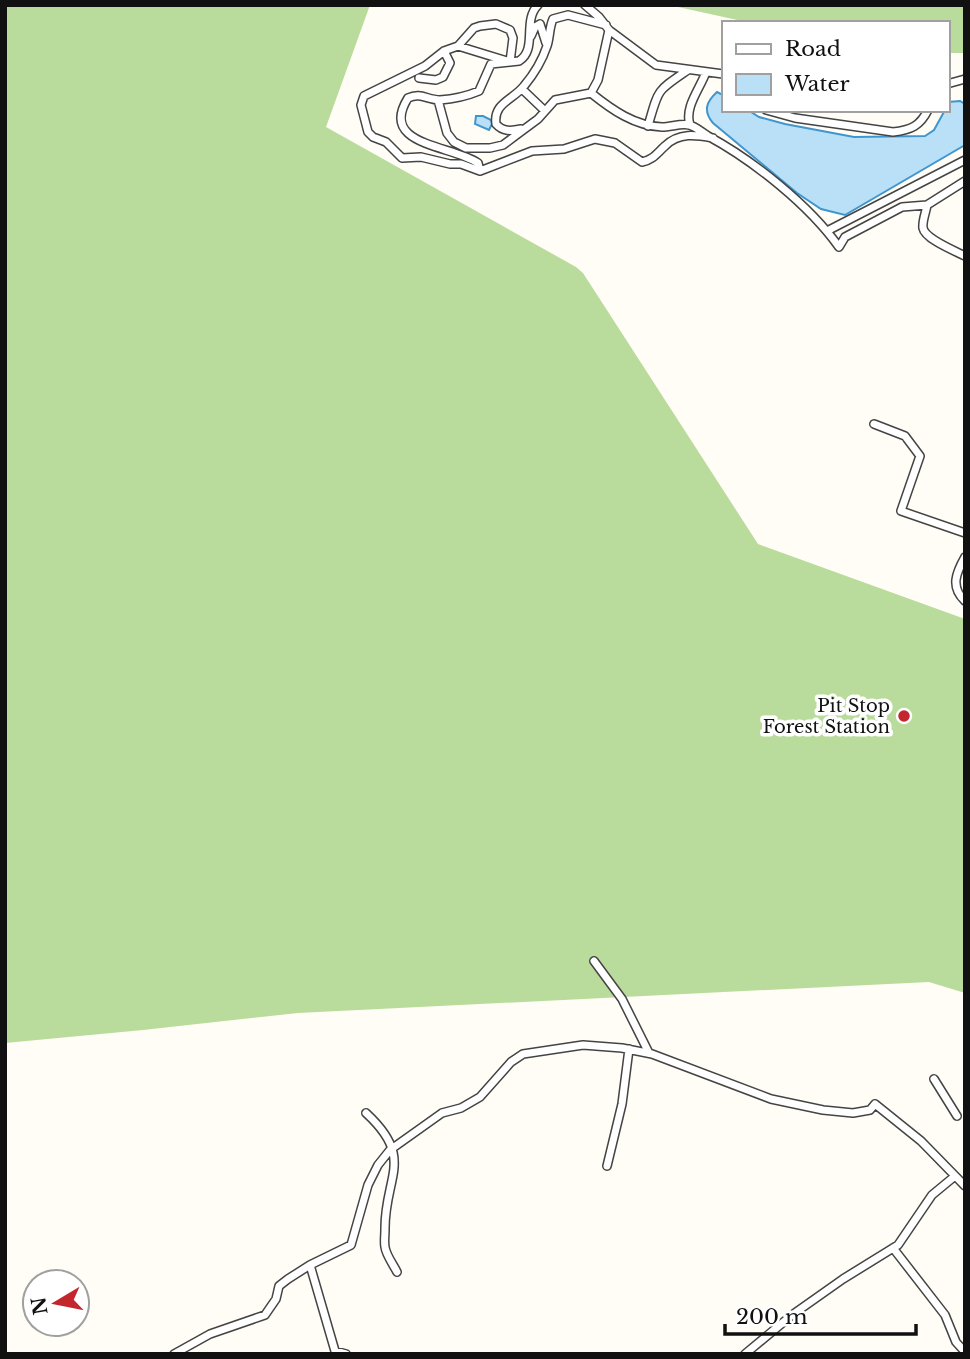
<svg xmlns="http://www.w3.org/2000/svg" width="970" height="1359" viewBox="0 0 970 1359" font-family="'Libre Baskerville',serif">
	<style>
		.forest { fill: #b9dc9c }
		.water { fill: #b9e0f7; stroke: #3f96cf; stroke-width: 2 }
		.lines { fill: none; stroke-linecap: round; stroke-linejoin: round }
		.minor-casing { stroke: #444; stroke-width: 10 }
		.minor { stroke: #fff; stroke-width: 7 }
		.poi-dot { fill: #c4262e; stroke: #fff; stroke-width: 2.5 }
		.labels { text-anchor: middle; stroke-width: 7; stroke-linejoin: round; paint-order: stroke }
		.poi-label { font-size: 18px; fill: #111; stroke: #fff; text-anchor: end }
	</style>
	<rect width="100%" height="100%" fill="#fffdf5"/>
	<path class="forest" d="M 5,5 L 370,5 L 326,127 L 576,267 L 583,273 L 758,544 L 965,619 L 965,993 L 929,982 L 298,1013 L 143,1030 L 5,1043 Z
		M 669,5 L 965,5 L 965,53 L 947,53 L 947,23 L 751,23 Z"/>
	<path class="water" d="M 717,92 L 723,95 L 723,110 L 748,110 L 759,117 L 785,124 L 854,137 L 925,136 L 934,130 L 945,110 L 947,110 L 948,102 L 960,101 L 965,104 L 965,145 L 845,215 L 821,209 L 797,193 L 713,123 C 703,111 706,102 717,92 Z
		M 476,116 L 483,116 L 491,120 L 492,124 L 489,130 L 475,124 Z"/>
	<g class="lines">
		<defs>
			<path id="minor" d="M 585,5 L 599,17 L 609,30 L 656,65 L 723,74
				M 531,36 L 535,27 L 540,24 L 546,43
				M 458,46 L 510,62 L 519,61 C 538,49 522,21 538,5
				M 419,78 L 436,80 L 443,77 L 450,63 L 444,51
				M 947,84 L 965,79
				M 522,89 L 545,111
				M 591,93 L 598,80 L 609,30
				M 438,100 L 447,133 L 454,142 L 466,148 L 490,148 L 503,145 L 515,136 L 538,119 L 555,100 L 591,93 C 612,110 635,126 662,127 C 671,127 681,123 689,125 C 695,126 703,133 708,136 C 754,161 809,205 839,247 L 845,237 L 902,207 L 927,205
				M 766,110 L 795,118 L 893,132 C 911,130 920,126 928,110
				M 690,125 C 684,107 700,89 706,72
				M 648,126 C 659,88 656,92 688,70
				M 521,129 C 511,131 503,132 496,124 C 493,103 513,100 524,86 C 534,74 542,61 547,46 C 550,37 549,28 553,19 L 568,15 L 606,25
				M 480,171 L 478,163 C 452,145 378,146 408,98 C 421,92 427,100 440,100 C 454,99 467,96 479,91 L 491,64 L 510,62 L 513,38 L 510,30 L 496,24 L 480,26 L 474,28 L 458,46 L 444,51 L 425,66 L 364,96 L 361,105 L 368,132 L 373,137 L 386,142 L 402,158 L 421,157 L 450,164 L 461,164 L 480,171 L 532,151 L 564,149 L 595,139 L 615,143 L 642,162 C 653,160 657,153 665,146 C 679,132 696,135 713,138
				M 965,181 L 927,205 C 926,212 922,221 923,228 C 925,239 955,251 965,256
				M 827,231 L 965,160
				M 874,424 L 905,436 L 920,456 L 901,511 L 965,533
				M 965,557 C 956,573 950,587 965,601
				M 594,961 L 622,999 L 649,1053
				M 934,1079 L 957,1116
				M 366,1113 C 416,1159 384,1177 385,1230 C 385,1235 384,1242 385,1247 C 386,1255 393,1264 397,1272
				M 607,1166 L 622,1104 L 629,1049
				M 893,1248 L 945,1315 L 956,1342 L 965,1352
				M 310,1265 L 335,1351 L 346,1354
				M 174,1354 L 210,1334 L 265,1315 L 276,1299 L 279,1286 L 288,1279 L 310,1265 L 351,1245 L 368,1185 L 378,1165 L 390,1150 L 442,1113 L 461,1108 L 480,1097 L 511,1062 L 523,1054 L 583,1045 L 622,1048 L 652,1054 L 771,1099 L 823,1110 L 853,1113 L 870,1110 L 875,1104 L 921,1141 L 965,1186
				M 745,1354 L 792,1315 L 843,1279 L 898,1245 L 932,1195 L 955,1176"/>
		</defs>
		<use href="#minor" class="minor-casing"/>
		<use href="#minor" class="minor"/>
	</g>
	<circle class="poi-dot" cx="904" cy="716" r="7"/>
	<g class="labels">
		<g class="poi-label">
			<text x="890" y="712">Pit Stop<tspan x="890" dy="21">Forest Station</tspan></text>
		</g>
	</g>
	<rect width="970" height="1359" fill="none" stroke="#111111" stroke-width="14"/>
	<rect x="722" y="21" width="228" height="91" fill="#ffffff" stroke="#a0a0a0" stroke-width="2"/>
	<rect x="736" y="44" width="35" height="10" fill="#ffffff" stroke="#a0a0a0" stroke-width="2"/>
	<text x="785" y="56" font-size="21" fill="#111111">Road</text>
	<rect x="736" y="74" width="35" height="21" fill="#b9e0f7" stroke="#a0a0a0" stroke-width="2"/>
	<text x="785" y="91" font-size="21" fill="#111111">Water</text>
	<g transform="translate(56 1303) rotate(260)"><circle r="33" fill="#ffffff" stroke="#a0a0a0" stroke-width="2"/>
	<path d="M0-5L12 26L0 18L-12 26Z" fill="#c4262e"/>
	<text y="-10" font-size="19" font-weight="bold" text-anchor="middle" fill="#111111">N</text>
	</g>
	<path d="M725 1324v10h191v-10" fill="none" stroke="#111111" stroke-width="3.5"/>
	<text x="736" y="1324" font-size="21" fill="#111111" stroke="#ffffff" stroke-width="5" paint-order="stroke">200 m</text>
</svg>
